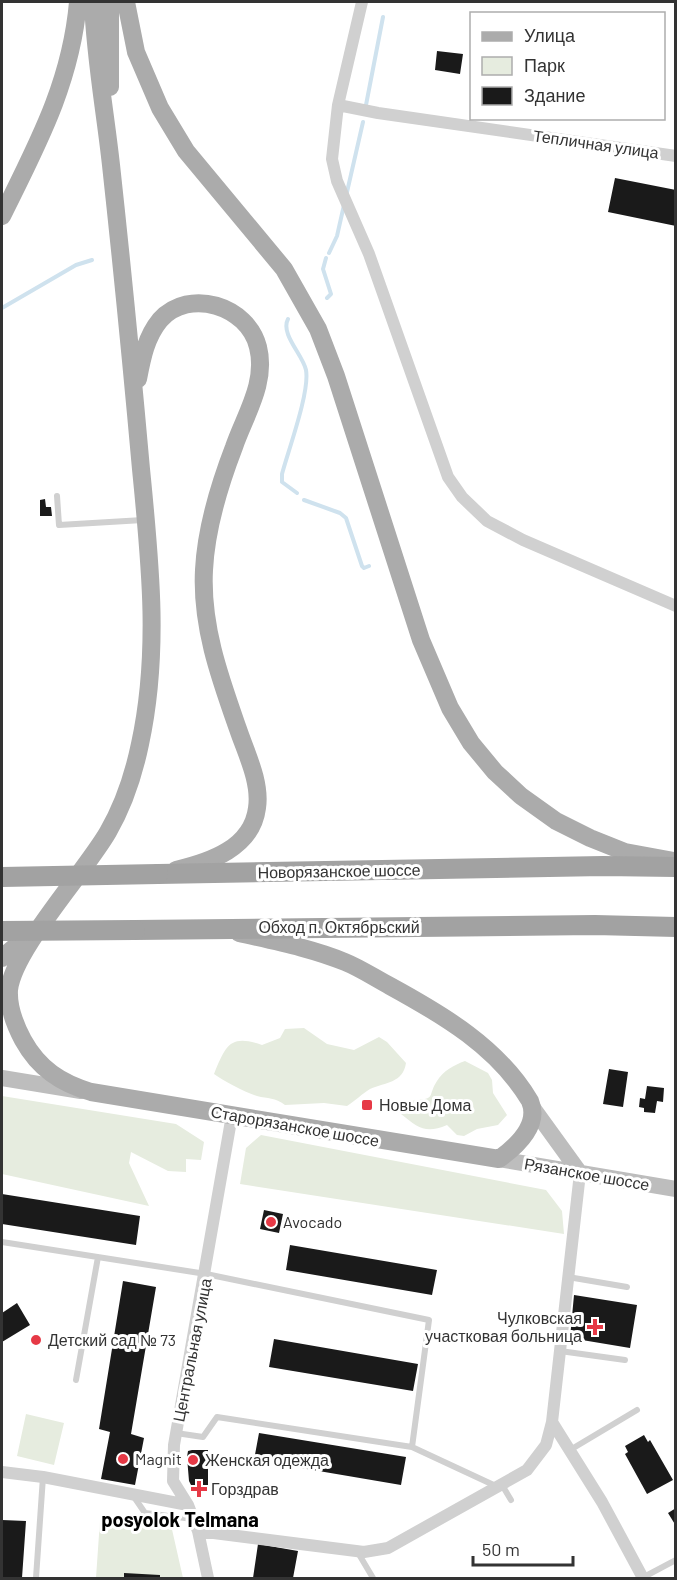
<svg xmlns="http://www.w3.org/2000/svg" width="677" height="1580" viewBox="0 0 677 1580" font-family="Barlow,sans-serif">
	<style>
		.green { fill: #e6ecdf }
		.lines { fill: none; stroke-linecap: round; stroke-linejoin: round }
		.stream { stroke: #cfe2ee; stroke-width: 4 }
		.building { fill: #1a1a1a }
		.service { stroke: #d0d0d0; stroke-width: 6 }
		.minor { stroke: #d0d0d0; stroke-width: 12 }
		.secondary { stroke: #bdbdbd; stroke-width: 16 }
		.primary { stroke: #ababab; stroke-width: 18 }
		.trunk { stroke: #a2a2a2; stroke-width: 20 }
		.trunk-bridge { stroke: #a2a2a2; stroke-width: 20 }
		.poi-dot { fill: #e63946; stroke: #fff; stroke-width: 2 }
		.labels { text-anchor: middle; stroke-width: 6; stroke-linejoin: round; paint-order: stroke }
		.street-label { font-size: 16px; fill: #333; stroke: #fff }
		.poi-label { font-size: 16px; fill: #333; stroke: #fff; text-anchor: start }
		.quarter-label { font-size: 20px; font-weight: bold; fill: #000; stroke: #fff }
	</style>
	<rect width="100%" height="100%" fill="#fff"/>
	<path class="green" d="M 304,1028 L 327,1044 L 354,1050 L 379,1037 L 387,1042 L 406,1063 C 403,1083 386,1082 370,1089 C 363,1093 355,1101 347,1106 L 324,1103 L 285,1105 C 275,1097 268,1099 257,1096 C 244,1092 224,1081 214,1074 C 226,1045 230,1034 262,1045 L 280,1038 L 285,1029 Z
		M 465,1061 L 488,1073 L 492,1080 L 493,1093 L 507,1115 L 498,1125 L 477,1129 L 464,1136 L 457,1135 L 447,1125 C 426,1134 418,1128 401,1114 L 414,1100 C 437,1099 427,1096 437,1081 C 443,1071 454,1065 465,1061 Z
		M 2,1096 L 176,1124 L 204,1142 L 201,1160 L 186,1159 L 186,1172 L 168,1171 L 131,1152 L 129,1163 L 149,1206 L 2,1174 Z
		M 261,1135 L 546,1190 L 562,1211 L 564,1234 L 240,1184 L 246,1148 Z
		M 26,1414 L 64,1423 L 54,1465 L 17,1456 Z
		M 100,1520 L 171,1525 L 183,1578 L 96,1578 Z"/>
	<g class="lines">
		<path class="stream" d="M 366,105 L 383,17
			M 347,192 L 363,122
			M 329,253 L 337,236 L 344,205
			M 326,258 L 323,269 L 331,294 L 327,298
			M 2,308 L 76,265 L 92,260
			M 288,319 C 280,334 303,355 306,370 C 310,392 288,451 282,474 L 282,482 L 297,493
			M 304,500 L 340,513 L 346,518 L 362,566 L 364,568 L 369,566"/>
	</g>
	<path class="building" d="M 437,51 L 463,54 L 460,74 L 435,70 Z
		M 615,178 L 676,190 L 676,226 L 608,212 Z
		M 45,499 L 46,507 L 51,507 L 52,516 L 40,516 L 40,500 Z
		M 609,1069 L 628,1072 L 623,1107 L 603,1104 Z
		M 647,1086 L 664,1088 L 663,1102 L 657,1101 L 655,1113 L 644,1112 L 644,1108 L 639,1107 L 640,1098 L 645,1099 Z
		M 2,1194 L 140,1216 L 136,1245 L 2,1224 Z
		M 264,1210 L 283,1214 L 279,1233 L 260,1229 Z
		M 290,1245 L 437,1270 L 432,1295 L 286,1270 Z
		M 123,1281 L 156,1287 L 131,1434 L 144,1438 L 135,1485 L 101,1479 L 110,1432 L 99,1429 Z
		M 574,1295 L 637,1305 L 630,1348 L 570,1338 Z
		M 17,1303 L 30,1325 L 2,1342 L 2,1313 Z
		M 274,1339 L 418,1364 L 413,1391 L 269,1367 Z
		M 259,1433 L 406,1457 L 401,1485 L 254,1460 Z
		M 644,1435 L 648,1442 L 650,1440 L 673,1480 L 647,1494 L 625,1454 L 628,1452 L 625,1446 Z
		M 192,1450 L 208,1450 L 208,1493 L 195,1493 L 189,1481 L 187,1457 L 188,1451 Z
		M 676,1508 L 676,1526 L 668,1513 Z
		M 2,1520 L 26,1521 L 22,1578 L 2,1578 Z
		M 258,1544 L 298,1551 L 293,1578 L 253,1578 Z
		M 124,1573 L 160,1575 L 160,1578 L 124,1578 Z"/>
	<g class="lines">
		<path class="service" d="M 57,496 L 59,525 L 143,520
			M 2,1242 L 206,1274 L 429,1320 L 412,1447 L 498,1487
			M 568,1277 L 627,1287
			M 560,1351 L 625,1360
			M 76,1380 L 98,1257
			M 176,1433 L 203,1437 L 217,1417 L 412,1447
			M 570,1450 L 637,1410
			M 502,1485 L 511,1500
			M 132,1494 L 145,1513 L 193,1519
			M 357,1551 L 373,1578
			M 36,1578 L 43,1477
			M 642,1578 L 676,1560"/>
		<path class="minor" d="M 362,2 L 338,105 L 332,159 L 337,181 L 369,254 L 448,477 L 462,497 L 487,521 L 523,540 L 676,606
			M 338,105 L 378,113 L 676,156
			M 552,1422 L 602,1502 L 643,1578
			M 2,1472 L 43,1477 L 188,1505
			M 198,1531 L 364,1552 L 388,1548 L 527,1470 L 546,1445 L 552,1422 L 580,1173
			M 208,1578 L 198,1531 L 188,1505 L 173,1481 L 174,1445 L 232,1115"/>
		<path class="secondary" d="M 2,1078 L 81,1091
			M 533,1108 L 580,1173
			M 499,1159 L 676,1189"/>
		<path class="primary" d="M 93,2 C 95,57 105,110 111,165 C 122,266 132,368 141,469 C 150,561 160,652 140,744 C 134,773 123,806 108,832 C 85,872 13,950 9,990 C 8,1008 15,1025 23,1040 C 39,1069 61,1083 91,1092 L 499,1159 C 517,1146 540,1125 530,1101 C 498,1047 443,1015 390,986 C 375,978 360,968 345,962 C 311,948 274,941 239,933
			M 110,2 L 110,87
			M 126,2 L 136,52 L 160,108 L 186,151 L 284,269 L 318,329 L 336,376 L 421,640 L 450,708 L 471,743 L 495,772 L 521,796 L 556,821 L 590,838 L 625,852 L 674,861
			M 2,216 C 37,145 71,83 78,2
			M 138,379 C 142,358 146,337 160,320 C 189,287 248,306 258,347 C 267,383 245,415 234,447 C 219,486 206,528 204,570 C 201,626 220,678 238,729 C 246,753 261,782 257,808 C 252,848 210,862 176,870
			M 2,958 L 30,934"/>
		<path class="trunk" d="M 158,874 L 603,866 L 676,867
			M 135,930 L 595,925 L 676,927"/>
		<path class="trunk-bridge" d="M 2,877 L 158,874
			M 2,931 L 135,930"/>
	</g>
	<g class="poi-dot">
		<rect x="361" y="1099" width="12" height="12" rx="3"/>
		<circle cx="271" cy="1222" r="6"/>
		<path d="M592 1318h6v6h6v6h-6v6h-6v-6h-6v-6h6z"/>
		<circle cx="36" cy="1340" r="6"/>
		<circle cx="123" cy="1459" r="6"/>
		<circle cx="193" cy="1460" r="6"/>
		<path d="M196 1480h6v6h6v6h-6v6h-6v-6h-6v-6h6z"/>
	</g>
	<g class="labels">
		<g class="street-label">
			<text transform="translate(596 144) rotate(8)" y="6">Тепличная улица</text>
			<text transform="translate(339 871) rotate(-1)" y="6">Новорязанское шоссе</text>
			<text x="339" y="933">Обход п. Октябрьский</text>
			<text transform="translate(295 1126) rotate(10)" y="6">Старорязанское шоссе</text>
			<text transform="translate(587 1174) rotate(10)" y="6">Рязанское шоссе</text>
			<text transform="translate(192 1350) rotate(-79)" y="6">Центральная улица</text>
		</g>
		<g class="poi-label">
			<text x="379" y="1111">Новые Дома</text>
			<text x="283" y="1228">Avocado</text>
			<text x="582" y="1324" text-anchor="end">Чулковская<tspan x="582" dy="18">участковая больница</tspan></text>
			<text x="48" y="1346">Детский сад № 73</text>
			<text x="135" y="1465">Magnit</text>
			<text x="205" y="1466">Женская одежда</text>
			<text x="211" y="1495">Горздрав</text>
		</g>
		<g class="quarter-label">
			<text x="180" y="1527">posyolok Telmana</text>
		</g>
	</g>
	<rect width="677" height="1580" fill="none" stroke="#333333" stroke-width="6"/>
	<rect x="470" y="12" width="195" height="108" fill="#ffffff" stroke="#adadad" stroke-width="1.5"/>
	<rect x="482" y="32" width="30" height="9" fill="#ababab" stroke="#adadad" stroke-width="1.5"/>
	<text x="524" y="42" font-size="18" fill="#333333">Улица</text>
	<rect x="482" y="57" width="30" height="18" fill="#e6ecdf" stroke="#adadad" stroke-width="1.5"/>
	<text x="524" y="72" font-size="18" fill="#333333">Парк</text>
	<rect x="482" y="87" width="30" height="18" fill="#1a1a1a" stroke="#adadad" stroke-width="1.5"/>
	<text x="524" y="102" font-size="18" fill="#333333">Здание</text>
	<path d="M473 1556v9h100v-9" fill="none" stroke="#333333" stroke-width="3"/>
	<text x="482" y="1556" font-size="18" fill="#333333" stroke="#ffffff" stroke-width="4.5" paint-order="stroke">50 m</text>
</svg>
